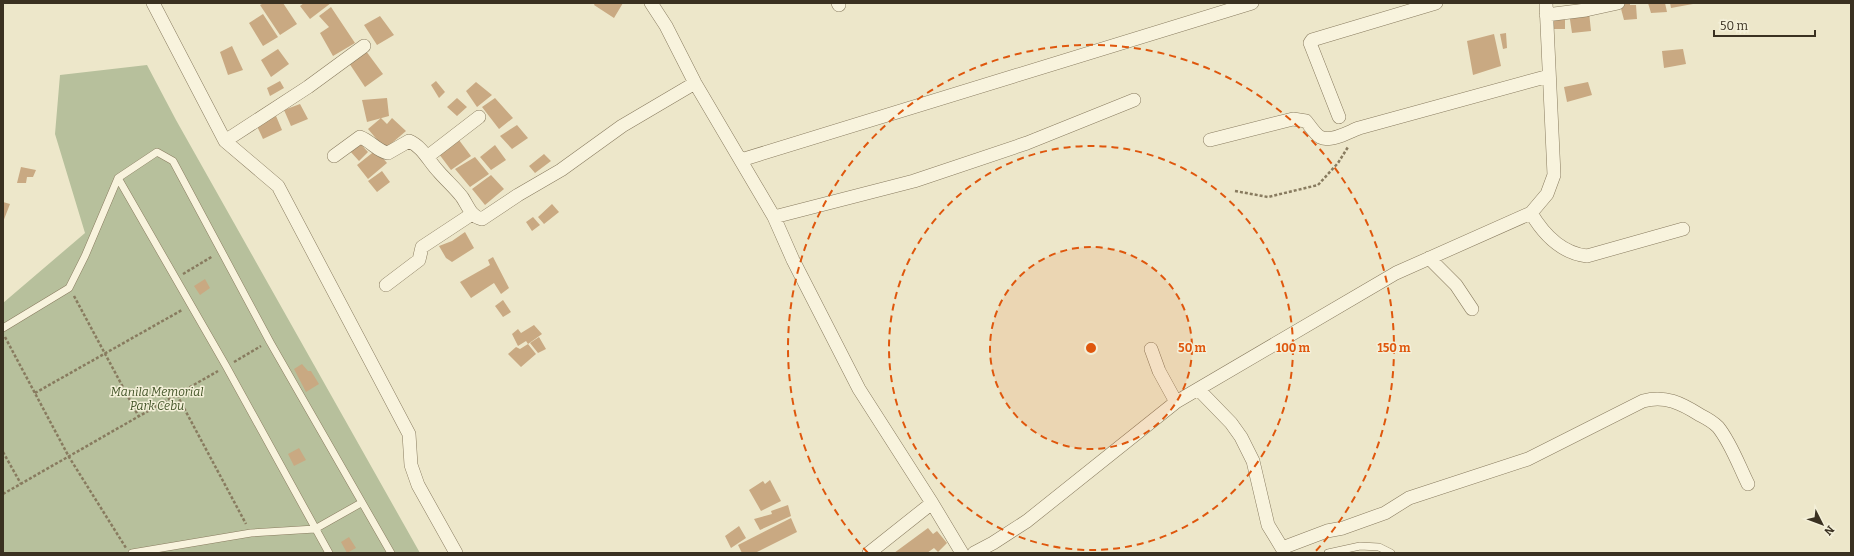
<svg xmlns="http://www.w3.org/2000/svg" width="1854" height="556" viewBox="0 0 1854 556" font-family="Bitter,serif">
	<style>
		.cemetery { fill: #b7c09c }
		.building { fill: #c9a982 }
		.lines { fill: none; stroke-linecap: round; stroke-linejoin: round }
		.lane-casing { stroke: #887b5f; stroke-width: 8 }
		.street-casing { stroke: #887b5f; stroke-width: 14 }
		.path { stroke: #887b5f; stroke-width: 2.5; stroke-dasharray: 3 2; stroke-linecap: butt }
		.lane { stroke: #f8f3dd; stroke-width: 7 }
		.street { stroke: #f8f3dd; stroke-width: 13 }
		.ring { fill: none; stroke: #df570d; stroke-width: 2; stroke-dasharray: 7 5 }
		.labels { text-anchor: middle; stroke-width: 3; stroke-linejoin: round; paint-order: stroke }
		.park-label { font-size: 12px; font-style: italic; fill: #445529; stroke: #f4f0d9 }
		.centre { fill: #df570d; stroke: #f4f0d9; stroke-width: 2 }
		.ring-label { font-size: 12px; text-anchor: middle; font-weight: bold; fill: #df570d; stroke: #f4f0d9; stroke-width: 3; stroke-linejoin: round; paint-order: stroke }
	</style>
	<rect width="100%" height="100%" fill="#ede7ca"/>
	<path class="cemetery" d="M 147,65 L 176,120 L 420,553 L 3,553 L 3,303 L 85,233 L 55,134 L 60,75 Z"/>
	<path class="building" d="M 264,3 L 283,3 L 297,24 L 280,35 L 260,5 Z
		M 304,3 L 331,3 L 310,19 L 300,6 Z
		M 595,3 L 623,3 L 614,18 L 594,5 Z
		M 1630,3 L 1630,5 L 1636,5 L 1637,19 L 1624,20 L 1620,5 Z
		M 1648,3 L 1665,3 L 1667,12 L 1651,13 Z
		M 1670,3 L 1693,3 L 1693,4 L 1671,8 Z
		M 331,7 L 355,43 L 333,56 L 320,33 L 329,27 L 319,16 Z
		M 1589,12 L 1591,31 L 1572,33 L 1569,13 Z
		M 263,14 L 278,37 L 263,46 L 249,23 Z
		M 380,16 L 394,35 L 377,45 L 364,25 Z
		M 1552,16 L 1565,16 L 1565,29 L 1552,29 Z
		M 1506,33 L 1507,48 L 1503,49 L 1500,34 Z
		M 1494,34 L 1501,66 L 1473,75 L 1467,41 Z
		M 232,46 L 243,70 L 228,75 L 220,52 Z
		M 278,49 L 289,64 L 271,77 L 261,60 Z
		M 1683,49 L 1686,64 L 1664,68 L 1662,51 Z
		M 366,51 L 383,74 L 365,87 L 349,63 Z
		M 280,81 L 284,88 L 270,96 L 267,88 Z
		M 436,81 L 445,92 L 439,98 L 431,85 Z
		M 476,82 L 492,95 L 477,107 L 466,91 Z
		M 1588,82 L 1592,95 L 1567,102 L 1564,87 Z
		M 387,98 L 389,116 L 367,122 L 362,100 Z
		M 457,98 L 467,107 L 457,116 L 447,107 Z
		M 495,98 L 513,118 L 499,129 L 482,107 Z
		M 300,104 L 308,119 L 291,126 L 284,110 Z
		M 276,116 L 282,130 L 263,139 L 256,124 Z
		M 381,118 L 387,124 L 392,118 L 406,131 L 385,149 L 368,129 Z
		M 517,125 L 528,138 L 512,149 L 500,136 Z
		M 459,140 L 471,156 L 451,170 L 439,154 Z
		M 358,141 L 368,152 L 359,161 L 349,150 Z
		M 495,145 L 506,160 L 491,170 L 480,157 Z
		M 376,150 L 387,163 L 368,179 L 357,165 Z
		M 544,154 L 551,161 L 535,173 L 529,166 Z
		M 475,157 L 489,174 L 470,187 L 455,169 Z
		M 21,167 L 36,170 L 33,177 L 27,177 L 26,183 L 17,183 Z
		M 382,171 L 390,182 L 377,192 L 368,181 Z
		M 491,175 L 504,189 L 485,205 L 472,189 Z
		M 3,202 L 10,204 L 3,222 Z
		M 552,204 L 559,212 L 544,224 L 538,217 Z
		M 533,217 L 540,225 L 532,231 L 526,222 Z
		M 465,232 L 474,248 L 452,262 L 446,258 L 439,246 L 452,241 Z
		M 493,257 L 509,288 L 501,294 L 494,283 L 471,298 L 460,282 L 490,265 L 488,260 Z
		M 205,279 L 210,288 L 200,295 L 194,286 Z
		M 503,300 L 511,312 L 503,317 L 495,306 Z
		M 534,325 L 542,334 L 528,344 L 526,341 L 518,346 L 512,334 L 518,329 L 521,333 Z
		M 539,337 L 546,349 L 538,353 L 530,343 Z
		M 528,344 L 536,354 L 521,367 L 508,354 L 516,347 L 520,349 Z
		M 302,364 L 308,371 L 311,371 L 319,384 L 306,392 L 294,369 Z
		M 299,448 L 306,460 L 294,466 L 288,454 Z
		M 770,480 L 781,501 L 761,511 L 749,490 L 763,481 L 765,484 Z
		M 788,505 L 791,516 L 760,530 L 754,519 L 772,514 L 771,511 Z
		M 791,518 L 797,532 L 755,553 L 742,553 L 738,545 Z
		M 739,526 L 746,538 L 731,548 L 725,536 Z
		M 928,528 L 933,534 L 937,531 L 947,543 L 938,552 L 934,548 L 927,553 L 894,553 Z
		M 349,537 L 356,548 L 347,553 L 341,542 Z"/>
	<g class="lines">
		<defs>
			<path id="lane" d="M 118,178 L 226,366 L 329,553
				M 3,328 L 69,288 L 85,256 L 118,178 L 157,152 L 173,161 L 270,342 L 391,553
				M 132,553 L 251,533 L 315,529 L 361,503
				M 1328,553 L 1360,546 L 1379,547 L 1391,553"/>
			<path id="street" d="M 153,3 L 225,141 L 278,186 L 409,434 L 411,465 L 418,485 L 456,553
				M 651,3 L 666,26 L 695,83 L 774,217 L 793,260 L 859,389 L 932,503 L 962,553
				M 838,3 L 839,5
				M 1546,15 L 1586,10 L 1618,3
				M 1339,117 L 1310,43 L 1312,40 L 1436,3
				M 1210,140 L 1293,119 L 1306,121 C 1310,126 1315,134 1320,137 C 1331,143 1350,131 1359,128 L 1549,76
				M 225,141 L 308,87 L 364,46
				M 334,156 L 360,137 C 371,141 377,151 388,153 L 409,141 C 423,147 429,162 439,172 C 447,181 455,188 462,197 C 468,206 471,217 482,219 L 518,195 L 561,170 L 622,126 L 695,83
				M 427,157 L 479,117
				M 741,160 L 1252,3
				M 1531,213 C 1544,235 1561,253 1587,256 L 1683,229
				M 774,217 L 914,181 L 1027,143 L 1134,100
				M 1429,258 L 1456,285 L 1472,309
				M 386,285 L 419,260 L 422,247 L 472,214
				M 1151,349 L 1159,371 L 1176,402
				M 1199,390 L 1231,423 L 1241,437 L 1253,461 L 1268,525 L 1282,548 L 1327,531 L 1343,528 L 1385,513 L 1409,498 L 1528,459 L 1643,401 C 1665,395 1681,403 1700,415 C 1706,418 1713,422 1718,427 C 1731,443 1739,466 1748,484
				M 869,553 L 932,503
				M 974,553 L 993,543 L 1027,521 L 1176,402 L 1396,273 L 1531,213 L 1547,194 L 1554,175 L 1546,3"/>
		</defs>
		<use href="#lane" class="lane-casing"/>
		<use href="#street" class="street-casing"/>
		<path class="path" d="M 1235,191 L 1268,197 L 1318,185 L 1338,163 L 1348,147
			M 183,274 L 213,256
			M 74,296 L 139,417
			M 5,337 L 69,457 L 126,548
			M 234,362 L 261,346
			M 35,393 L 182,310
			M 177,395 L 246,524
			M 3,452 L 21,484
			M 3,494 L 218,371"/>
		<use href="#lane" class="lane"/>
		<use href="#street" class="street"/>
	</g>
	<circle cx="1091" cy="348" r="101" fill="#df570d" fill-opacity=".12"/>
	<g class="ring">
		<circle cx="1091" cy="348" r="101"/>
		<circle cx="1091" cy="348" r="202"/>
		<path d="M868 553A303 303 0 1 1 1314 553"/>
	</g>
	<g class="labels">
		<g class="park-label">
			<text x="157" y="396">Manila Memorial<tspan x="157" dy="14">Park Cebu</tspan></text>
		</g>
	</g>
	<circle cx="1091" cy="348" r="6" class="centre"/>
	<g class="ring-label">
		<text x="1192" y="352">50 m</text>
		<text x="1293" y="352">100 m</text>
		<text x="1394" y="352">150 m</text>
	</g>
	<rect width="1854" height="556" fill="none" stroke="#3a3121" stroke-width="8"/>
	<g transform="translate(1822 524) rotate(132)" stroke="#f4f0d9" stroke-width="3" paint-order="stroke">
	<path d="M0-3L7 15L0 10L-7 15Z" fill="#3a3121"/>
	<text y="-6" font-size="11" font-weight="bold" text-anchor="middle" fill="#3a3121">N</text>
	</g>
	<path d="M1714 30v6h101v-6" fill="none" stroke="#3a3121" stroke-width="2"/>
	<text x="1720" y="30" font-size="12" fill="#3a3121" stroke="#f4f0d9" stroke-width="3" paint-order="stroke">50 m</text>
</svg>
